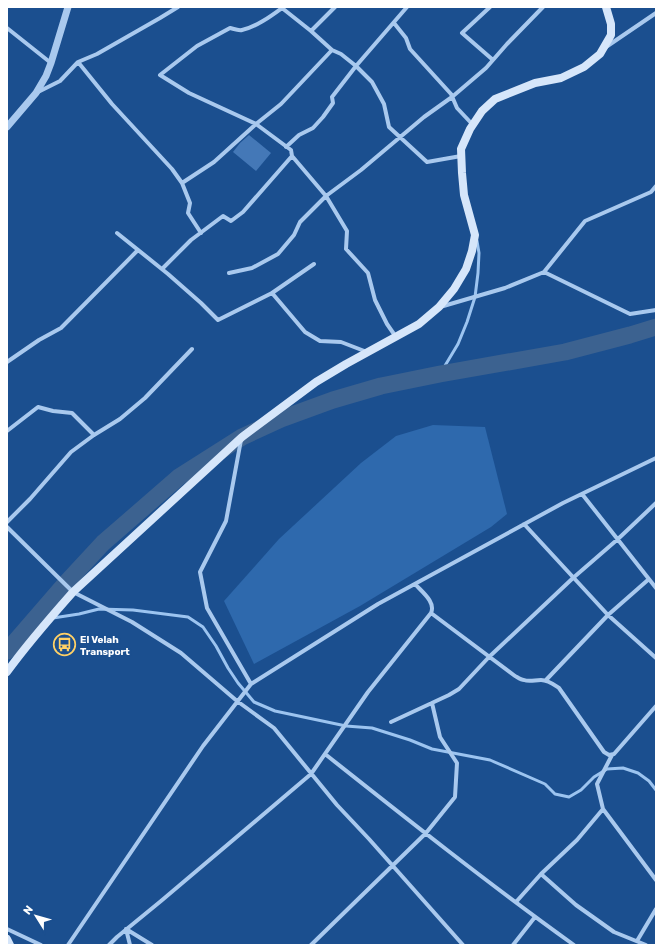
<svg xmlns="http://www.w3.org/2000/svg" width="663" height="952" viewBox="0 0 663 952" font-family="Rubik,sans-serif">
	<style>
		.green { fill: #2e69ad }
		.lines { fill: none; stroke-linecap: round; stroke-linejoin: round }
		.stream { stroke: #9cc4f0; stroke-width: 3 }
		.river { stroke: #3c6290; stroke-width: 17 }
		.building { fill: #4478b7 }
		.minor { stroke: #a9c9ee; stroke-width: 4 }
		.tertiary { stroke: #a9c9ee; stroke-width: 7 }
		.secondary { stroke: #d6e6fa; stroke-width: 8 }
		.labels { text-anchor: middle; stroke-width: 4; stroke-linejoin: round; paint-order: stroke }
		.poi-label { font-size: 10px; font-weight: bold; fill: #fff; stroke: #1b4f8f; text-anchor: start }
	</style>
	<rect width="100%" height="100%" fill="#1b4f8f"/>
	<path class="green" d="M 433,425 L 485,427 L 507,514 L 491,527 L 360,606 L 254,664 L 224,601 L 279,539 L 361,463 L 396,436 Z"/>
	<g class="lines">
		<path class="stream" d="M 440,374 L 458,344 L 467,322 L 475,297 L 478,273 L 479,253 L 477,241
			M 53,618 L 79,614 L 99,609 L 133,610 L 188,617 L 203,627 L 216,646 L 228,668 L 238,683 L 254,702 L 275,711 L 346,726 L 372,728 L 410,740 L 432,749 L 490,760 L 545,784 L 555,794 L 569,797 L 581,790 L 594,777 L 607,769 L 623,768 L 638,773 L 649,781 L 656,790
			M 28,626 L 45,620"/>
		<path class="river" d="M 7,651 L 65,584 L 103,543 L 179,477 L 242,437 L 281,419 L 333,400 L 381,386 L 440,374 L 565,352 L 630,335 L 656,327"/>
	</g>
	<path class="building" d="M 249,135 L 271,153 L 256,171 L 233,152 L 240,143 Z"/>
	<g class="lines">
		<path class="minor" d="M 490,7 L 462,33 L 493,60
			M 394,23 L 406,38 L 410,49 L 451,94 L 457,108 L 473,125
			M 7,28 L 51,63
			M 311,31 L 282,8 C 271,16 256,27 242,30 C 239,31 234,29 230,28 L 197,46 L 160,75 L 189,93 L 256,124 L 291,150 L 292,156 L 326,196 L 347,231 L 346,249 L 368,273 L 375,300 L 387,324 L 396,337
			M 606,47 L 656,13
			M 332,50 L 341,54 L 356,66 L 372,82 L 384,104 L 389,127 L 427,162 L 461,156
			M 78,62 L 112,104 L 172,169 L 182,183 L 190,203 L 188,213 L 201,233
			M 38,92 L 60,81 L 78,62 L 97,54 L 160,18 L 178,7
			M 286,147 L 299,135 L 313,128 L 323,117 L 333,103 L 332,97 L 356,66 L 407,7
			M 182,183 L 214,162 L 256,124 L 281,104 L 332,50 L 311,31 L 335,7
			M 117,233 L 168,274 L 201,303 L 218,320 L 272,293 L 305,332 L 320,341 L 341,342 L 367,352
			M 162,269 L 191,240 L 223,216 L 231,221 L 243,212 L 292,156
			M 544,272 L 585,221 L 651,192 L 656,186
			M 229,273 L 252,268 L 278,254 L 294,235 L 300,222 L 326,196 L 361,170 L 424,117 L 452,97 L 486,68 L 507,44 L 543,7
			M 272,293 L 314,264
			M 440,307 L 505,288 L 544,272 L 630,314 L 656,310
			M 7,362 L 39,340 L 61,328 L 138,250
			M 7,431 L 38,407 L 53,411 L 72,413 L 94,435
			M 241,440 L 226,521 L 200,572 L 207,608 L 251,684
			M 582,494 L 656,588
			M 7,522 L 30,499 L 71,452 L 94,435 L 120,419 L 145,398 L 192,349
			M 524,524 L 608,615 L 656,658
			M 7,527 L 73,592 L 132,622 L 181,653 L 237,701 L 274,728 L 337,805 L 369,839 L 463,945
			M 431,613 L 515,676 C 517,677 521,680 524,680 C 529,682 535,680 541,680 C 548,680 553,684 559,688 L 604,752 L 609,755 L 614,754 L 656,706
			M 546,680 L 608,615 L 649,579
			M 391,722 L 449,695 L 459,689 L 489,657 L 573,578 L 618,539 L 656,503
			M 325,754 C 407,819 489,884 574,945
			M 612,755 L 597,784 L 603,809 L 656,880
			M 541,874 L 576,905 L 614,932 L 646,945
			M 516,902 L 541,874 L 577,840 L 603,809
			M 7,929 L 41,945
			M 126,929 L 152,945
			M 126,929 L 130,945
			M 637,941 L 656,909
			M 68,945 L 203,746 L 251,684 L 378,604 L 563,503 L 656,458
			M 109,945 L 117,937 L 161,901 L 311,774 L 368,692 L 431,613 C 436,602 422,592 415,584
			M 311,945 L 426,833 L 455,797 L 457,763 L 440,737 L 432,703
			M 513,945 L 535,917"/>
		<path class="tertiary" d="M 7,127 L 36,93 L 46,76 L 51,63 L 68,7"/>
		<path class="secondary" d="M 7,672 C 27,644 50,618 73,592 L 242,437 L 316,382 L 346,364 L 419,324 L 439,307 L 454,289 L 466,269 L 472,251 L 475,235 L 464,195 L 462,173 L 461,149 L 470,129 L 482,111 L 495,99 L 535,83 L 561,78 L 584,67 L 600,54 L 611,35 L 611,24 L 606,7
			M 7,939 L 10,945"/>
	</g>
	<defs>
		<symbol id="bus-ring" viewBox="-11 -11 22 22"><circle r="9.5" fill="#1b4f8f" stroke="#ffd166" stroke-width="1.5"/><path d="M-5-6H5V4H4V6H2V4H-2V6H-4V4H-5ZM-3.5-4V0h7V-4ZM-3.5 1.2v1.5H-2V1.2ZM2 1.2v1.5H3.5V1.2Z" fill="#ffd166"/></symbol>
	</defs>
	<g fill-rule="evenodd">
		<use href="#bus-ring" x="52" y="632" width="25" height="25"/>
	</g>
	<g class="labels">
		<g class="poi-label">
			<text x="80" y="643">El Velah<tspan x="80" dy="12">Transport</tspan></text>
		</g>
	</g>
	<rect width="663" height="952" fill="none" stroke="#ffffff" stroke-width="16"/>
	<g transform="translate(36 916) rotate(307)" stroke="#1b4f8f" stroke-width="3" paint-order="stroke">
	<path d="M0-3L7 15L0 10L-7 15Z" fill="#ffffff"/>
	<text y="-6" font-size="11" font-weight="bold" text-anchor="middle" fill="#ffffff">N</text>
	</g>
</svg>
